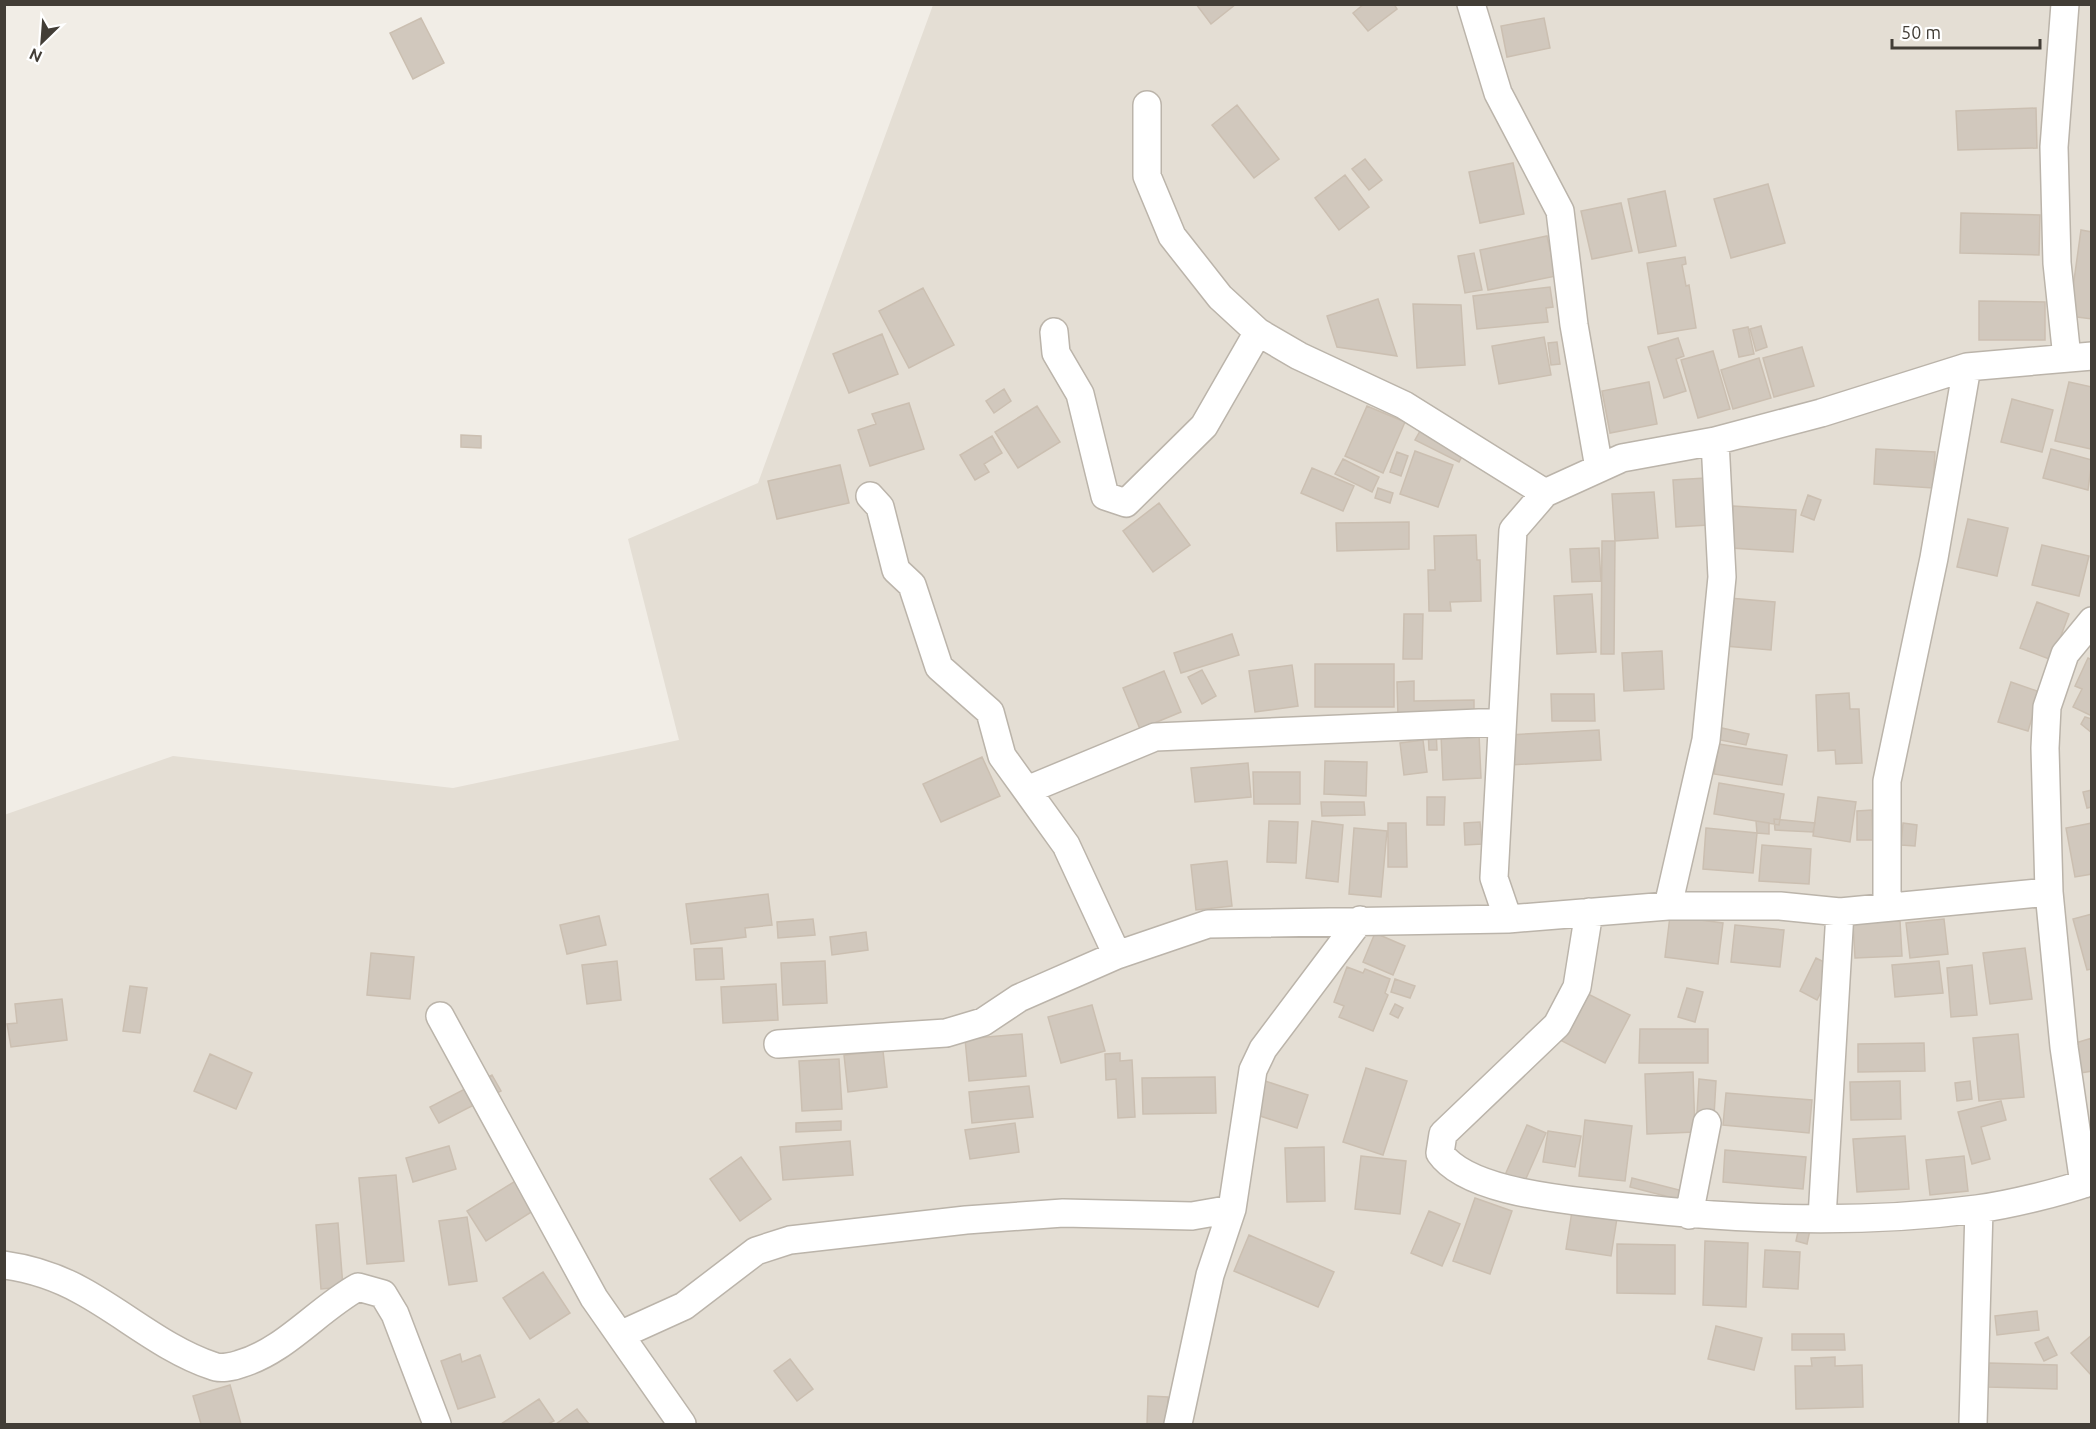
<svg xmlns="http://www.w3.org/2000/svg" width="2096" height="1429" viewBox="0 0 2096 1429" font-family="Ubuntu,sans-serif">
	<style>
		.residential { fill: #e4ded4 }
		.building { fill: #d1c8bd; stroke: #cbbfb1; stroke-width: 1.5 }
		.lines { fill: none; stroke-linecap: round; stroke-linejoin: round }
		.minor-casing { stroke: #bbb4aa; stroke-width: 30 }
		.minor { stroke: #fff; stroke-width: 27 }
	</style>
	<rect width="100%" height="100%" fill="#f1ede6"/>
	<path class="residential" d="M 933,5 L 2091,5 L 2091,1424 L 5,1424 L 4,815 L 173,756 L 453,788 L 679,740 L 628,539 L 758,483 Z"/>
	<path class="building" d="M 1196,4 L 1236,4 L 1211,24 Z
		M 1364,4 L 1394,4 L 1397,9 L 1368,31 L 1353,13 Z
		M 421,18 L 444,63 L 413,79 L 390,33 Z
		M 1544,18 L 1550,48 L 1507,57 L 1501,26 Z
		M 1237,105 L 1279,159 L 1254,178 L 1212,125 Z
		M 2036,108 L 2037,148 L 1958,150 L 1956,111 Z
		M 1365,159 L 1382,180 L 1369,190 L 1352,169 Z
		M 1513,163 L 1524,214 L 1480,223 L 1469,172 Z
		M 1345,175 L 1369,207 L 1339,230 L 1315,198 Z
		M 1768,184 L 1785,243 L 1731,258 L 1714,199 Z
		M 1665,191 L 1676,246 L 1639,253 L 1628,199 Z
		M 1621,203 L 1632,251 L 1592,259 L 1581,211 Z
		M 1961,213 L 2040,215 L 2039,255 L 1960,253 Z
		M 2081,230 L 2092,232 L 2092,319 L 2069,316 Z
		M 1547,236 L 1556,276 L 1488,290 L 1480,250 Z
		M 1474,253 L 1482,290 L 1465,293 L 1458,256 Z
		M 1685,257 L 1686,264 L 1682,265 L 1686,286 L 1689,285 L 1696,328 L 1658,334 L 1647,263 Z
		M 1550,287 L 1553,307 L 1546,308 L 1548,322 L 1477,329 L 1473,296 Z
		M 923,288 L 954,345 L 909,368 L 879,311 Z
		M 1378,299 L 1397,356 L 1337,347 L 1327,316 Z
		M 1979,301 L 2045,302 L 2045,340 L 1979,340 Z
		M 1413,304 L 1461,305 L 1465,365 L 1417,368 Z
		M 1761,326 L 1767,347 L 1756,351 L 1750,329 Z
		M 1748,327 L 1754,354 L 1739,357 L 1733,330 Z
		M 882,334 L 898,374 L 849,393 L 833,354 Z
		M 1544,337 L 1551,375 L 1499,384 L 1492,346 Z
		M 1678,338 L 1684,356 L 1676,359 L 1686,391 L 1664,398 L 1648,347 Z
		M 1557,342 L 1560,364 L 1551,365 L 1548,343 Z
		M 1802,347 L 1814,386 L 1774,397 L 1763,358 Z
		M 1713,351 L 1730,409 L 1698,418 L 1681,360 Z
		M 1759,358 L 1771,398 L 1733,409 L 1721,370 Z
		M 1649,382 L 1657,424 L 1610,433 L 1602,391 Z
		M 2069,382 L 2092,387 L 2091,449 L 2055,441 Z
		M 1004,389 L 1011,401 L 994,413 L 986,401 Z
		M 2012,399 L 2053,410 L 2042,452 L 2001,442 Z
		M 909,403 L 924,449 L 870,466 L 858,430 L 876,424 L 872,414 Z
		M 1037,406 L 1060,442 L 1018,468 L 995,432 Z
		M 1367,406 L 1405,422 L 1383,473 L 1345,456 Z
		M 1424,424 L 1467,447 L 1459,462 L 1415,440 Z
		M 461,435 L 481,436 L 481,448 L 461,447 Z
		M 992,436 L 1002,453 L 984,464 L 989,472 L 975,480 L 960,455 Z
		M 1876,449 L 1935,452 L 1933,488 L 1874,484 Z
		M 2051,449 L 2092,460 L 2088,490 L 2043,478 Z
		M 1415,451 L 1453,465 L 1438,507 L 1400,494 Z
		M 1397,452 L 1408,456 L 1401,476 L 1390,472 Z
		M 1343,459 L 1379,477 L 1372,492 L 1335,474 Z
		M 840,465 L 849,503 L 777,519 L 768,481 Z
		M 1312,468 L 1354,486 L 1343,511 L 1301,493 Z
		M 1705,478 L 1708,525 L 1676,527 L 1673,480 Z
		M 1378,488 L 1393,493 L 1390,503 L 1375,498 Z
		M 1654,492 L 1658,538 L 1615,541 L 1612,494 Z
		M 1808,495 L 1821,500 L 1814,520 L 1801,515 Z
		M 1159,503 L 1190,545 L 1153,572 L 1123,531 Z
		M 1733,506 L 1796,510 L 1793,552 L 1731,548 Z
		M 1968,519 L 2008,528 L 1997,576 L 1957,567 Z
		M 1409,522 L 1409,549 L 1337,551 L 1336,523 Z
		M 1476,535 L 1477,560 L 1480,560 L 1481,601 L 1450,602 L 1451,611 L 1429,611 L 1428,570 L 1435,570 L 1434,536 Z
		M 1602,541 L 1615,541 L 1614,654 L 1601,654 Z
		M 2042,545 L 2089,556 L 2079,596 L 2032,585 Z
		M 1599,548 L 1601,581 L 1572,582 L 1570,549 Z
		M 1592,594 L 1596,652 L 1557,654 L 1554,596 Z
		M 1729,598 L 1775,602 L 1771,650 L 1725,646 Z
		M 2037,602 L 2069,614 L 2052,660 L 2020,648 Z
		M 1404,614 L 1423,614 L 1422,659 L 1403,659 Z
		M 1232,634 L 1239,655 L 1181,673 L 1174,653 Z
		M 1662,651 L 1664,689 L 1624,691 L 1622,653 Z
		M 2088,658 L 2092,660 L 2092,716 L 2073,707 L 2082,689 L 2075,686 Z
		M 1315,664 L 1394,664 L 1394,707 L 1315,707 Z
		M 1292,665 L 1298,706 L 1255,712 L 1249,671 Z
		M 1202,670 L 1216,696 L 1202,704 L 1188,677 Z
		M 1164,671 L 1181,712 L 1140,729 L 1123,688 Z
		M 1414,681 L 1414,701 L 1474,700 L 1474,716 L 1398,718 L 1397,682 Z
		M 2011,682 L 2040,692 L 2028,731 L 1998,722 Z
		M 1849,693 L 1850,709 L 1859,709 L 1862,763 L 1836,764 L 1835,750 L 1818,751 L 1816,695 Z
		M 1551,694 L 1594,694 L 1595,721 L 1552,721 Z
		M 2085,717 L 2092,719 L 2092,733 L 2081,724 Z
		M 1722,728 L 1749,734 L 1746,745 L 1720,740 Z
		M 1428,730 L 1436,730 L 1437,750 L 1429,750 Z
		M 1599,730 L 1601,760 L 1510,765 L 1508,735 Z
		M 1479,734 L 1481,778 L 1443,780 L 1441,735 Z
		M 1423,740 L 1427,772 L 1404,775 L 1400,743 Z
		M 1719,744 L 1787,755 L 1782,785 L 1714,774 Z
		M 982,757 L 1000,796 L 941,822 L 923,784 Z
		M 1325,761 L 1367,762 L 1366,796 L 1324,794 Z
		M 1248,763 L 1251,797 L 1195,802 L 1191,768 Z
		M 1253,772 L 1300,772 L 1300,804 L 1254,804 Z
		M 1719,783 L 1784,794 L 1779,825 L 1714,814 Z
		M 2092,790 L 2092,807 L 2087,808 L 2083,792 Z
		M 1427,797 L 1445,797 L 1444,825 L 1427,825 Z
		M 1818,797 L 1856,802 L 1850,842 L 1813,836 Z
		M 1321,802 L 1364,802 L 1365,815 L 1322,816 Z
		M 1872,810 L 1873,840 L 1857,840 L 1857,811 Z
		M 1774,819 L 1815,823 L 1813,832 L 1775,830 Z
		M 1269,821 L 1298,822 L 1296,863 L 1267,862 Z
		M 1312,821 L 1343,825 L 1338,882 L 1306,878 Z
		M 1756,821 L 1769,823 L 1769,834 L 1757,833 Z
		M 1480,822 L 1482,844 L 1465,845 L 1464,823 Z
		M 1388,823 L 1406,823 L 1407,867 L 1388,867 Z
		M 1903,823 L 1917,825 L 1915,846 L 1901,845 Z
		M 2092,823 L 2092,874 L 2075,877 L 2066,828 Z
		M 1354,828 L 1387,831 L 1381,897 L 1349,894 Z
		M 1706,828 L 1757,833 L 1753,873 L 1703,869 Z
		M 1762,845 L 1811,849 L 1809,884 L 1759,881 Z
		M 1227,861 L 1232,906 L 1196,910 L 1191,865 Z
		M 768,894 L 772,925 L 745,928 L 746,937 L 691,944 L 686,904 Z
		M 2092,914 L 2092,969 L 2087,970 L 2073,919 Z
		M 599,916 L 606,945 L 567,954 L 560,925 Z
		M 1670,916 L 1723,923 L 1718,964 L 1665,957 Z
		M 813,919 L 815,935 L 778,938 L 777,922 Z
		M 1944,919 L 1948,954 L 1910,958 L 1906,923 Z
		M 1900,921 L 1902,956 L 1855,958 L 1853,923 Z
		M 1735,925 L 1784,930 L 1780,967 L 1731,962 Z
		M 866,932 L 868,950 L 832,955 L 830,937 Z
		M 1375,933 L 1405,946 L 1393,975 L 1363,962 Z
		M 722,948 L 724,979 L 696,980 L 694,949 Z
		M 2025,948 L 2032,999 L 1990,1004 L 1983,953 Z
		M 371,953 L 414,957 L 410,999 L 367,995 Z
		M 1816,958 L 1834,967 L 1817,1000 L 1800,991 Z
		M 617,961 L 621,1000 L 587,1004 L 582,965 Z
		M 825,961 L 827,1003 L 783,1005 L 781,963 Z
		M 1939,961 L 1943,993 L 1895,997 L 1892,965 Z
		M 1972,965 L 1977,1015 L 1951,1017 L 1947,968 Z
		M 1347,967 L 1363,973 L 1365,969 L 1390,979 L 1385,993 L 1388,995 L 1373,1031 L 1339,1017 L 1344,1006 L 1334,1002 Z
		M 1395,979 L 1415,986 L 1410,998 L 1391,992 Z
		M 776,984 L 778,1020 L 723,1023 L 721,987 Z
		M 130,986 L 147,988 L 140,1033 L 123,1031 Z
		M 1687,988 L 1703,992 L 1695,1022 L 1678,1017 Z
		M 1586,993 L 1630,1015 L 1605,1063 L 1562,1041 Z
		M 62,999 L 67,1040 L 11,1047 L 7,1024 L 17,1023 L 15,1004 Z
		M 1395,1004 L 1403,1008 L 1398,1018 L 1390,1014 Z
		M 1092,1005 L 1105,1051 L 1061,1063 L 1048,1017 Z
		M 1640,1029 L 1708,1029 L 1708,1063 L 1639,1063 Z
		M 1022,1034 L 1026,1076 L 969,1081 L 965,1039 Z
		M 2018,1034 L 2024,1097 L 1979,1101 L 1973,1038 Z
		M 2092,1038 L 2092,1071 L 2081,1073 L 2072,1044 Z
		M 1924,1043 L 1925,1071 L 1858,1072 L 1858,1044 Z
		M 883,1051 L 887,1087 L 848,1092 L 844,1055 Z
		M 1120,1053 L 1120,1061 L 1132,1060 L 1135,1117 L 1118,1118 L 1116,1079 L 1106,1080 L 1105,1054 Z
		M 210,1054 L 252,1073 L 236,1109 L 194,1091 Z
		M 839,1059 L 842,1109 L 802,1111 L 799,1061 Z
		M 1366,1068 L 1407,1081 L 1383,1155 L 1343,1142 Z
		M 1693,1072 L 1695,1132 L 1647,1134 L 1645,1074 Z
		M 492,1075 L 501,1091 L 439,1123 L 430,1107 Z
		M 1215,1077 L 1216,1113 L 1143,1114 L 1142,1078 Z
		M 1699,1079 L 1716,1081 L 1714,1116 L 1697,1114 Z
		M 1262,1080 L 1308,1095 L 1297,1128 L 1251,1113 Z
		M 1900,1081 L 1901,1119 L 1851,1120 L 1850,1082 Z
		M 1970,1081 L 1972,1099 L 1957,1101 L 1955,1083 Z
		M 1029,1086 L 1033,1117 L 972,1123 L 969,1092 Z
		M 1726,1093 L 1812,1100 L 1809,1133 L 1723,1125 Z
		M 2001,1101 L 2006,1120 L 1981,1127 L 1990,1159 L 1972,1164 L 1958,1112 Z
		M 1585,1120 L 1632,1126 L 1625,1181 L 1579,1176 Z
		M 841,1121 L 841,1130 L 796,1132 L 796,1123 Z
		M 1015,1123 L 1019,1152 L 970,1159 L 965,1130 Z
		M 1527,1125 L 1546,1133 L 1524,1183 L 1505,1175 Z
		M 1548,1131 L 1581,1136 L 1575,1167 L 1543,1162 Z
		M 1905,1136 L 1909,1189 L 1857,1192 L 1853,1139 Z
		M 850,1141 L 853,1175 L 783,1180 L 780,1147 Z
		M 449,1146 L 456,1169 L 413,1182 L 406,1158 Z
		M 1324,1147 L 1325,1201 L 1287,1202 L 1285,1148 Z
		M 1725,1150 L 1806,1157 L 1803,1189 L 1723,1182 Z
		M 1361,1156 L 1406,1161 L 1400,1214 L 1355,1209 Z
		M 1964,1156 L 1968,1191 L 1930,1195 L 1926,1160 Z
		M 741,1157 L 771,1199 L 740,1221 L 710,1179 Z
		M 396,1175 L 404,1261 L 367,1264 L 359,1178 Z
		M 1632,1178 L 1687,1192 L 1685,1201 L 1630,1187 Z
		M 517,1180 L 536,1209 L 486,1241 L 467,1211 Z
		M 1475,1198 L 1512,1211 L 1490,1274 L 1453,1261 Z
		M 1573,1205 L 1618,1212 L 1611,1256 L 1566,1249 Z
		M 1429,1211 L 1460,1224 L 1442,1266 L 1411,1253 Z
		M 467,1217 L 477,1281 L 449,1285 L 439,1221 Z
		M 338,1223 L 343,1287 L 321,1289 L 316,1225 Z
		M 1799,1227 L 1810,1230 L 1807,1244 L 1796,1241 Z
		M 1249,1235 L 1334,1272 L 1318,1307 L 1234,1271 Z
		M 1705,1241 L 1748,1243 L 1746,1307 L 1703,1305 Z
		M 1617,1244 L 1675,1245 L 1675,1294 L 1617,1293 Z
		M 1765,1250 L 1800,1252 L 1798,1289 L 1763,1287 Z
		M 543,1272 L 570,1313 L 530,1339 L 503,1298 Z
		M 2037,1311 L 2039,1330 L 1997,1335 L 1995,1316 Z
		M 1716,1326 L 1762,1338 L 1754,1370 L 1708,1359 Z
		M 1792,1334 L 1844,1334 L 1845,1350 L 1792,1350 Z
		M 2092,1335 L 2092,1376 L 2071,1353 Z
		M 2048,1337 L 2057,1355 L 2044,1361 L 2035,1343 Z
		M 460,1354 L 462,1362 L 480,1355 L 495,1397 L 458,1409 L 441,1361 Z
		M 1835,1357 L 1835,1366 L 1862,1365 L 1863,1407 L 1796,1409 L 1795,1366 L 1812,1366 L 1811,1358 Z
		M 790,1359 L 813,1389 L 797,1401 L 774,1371 Z
		M 1989,1363 L 2057,1365 L 2057,1389 L 1988,1387 Z
		M 230,1385 L 241,1424 L 201,1424 L 193,1396 Z
		M 1148,1396 L 1168,1397 L 1167,1424 L 1147,1424 Z
		M 539,1399 L 554,1421 L 548,1424 L 501,1424 Z
		M 577,1409 L 589,1424 L 556,1424 Z"/>
	<g class="lines">
		<defs>
			<path id="minor" d="M 1471,4 L 1498,93 L 1560,211 L 1574,325 L 1599,468
				M 2065,4 L 2054,147 L 2057,263 L 2067,358
				M 1147,105 L 1147,176 L 1172,236 L 1220,297 L 1258,332 L 1299,356 L 1404,405 L 1545,493
				M 1054,332 L 1056,353 L 1080,394 L 1105,496 L 1126,503 L 1204,426 L 1258,332
				M 870,496 L 880,507 L 896,570 L 912,585 L 939,667 L 990,712 L 1002,756 L 1066,845 L 1117,955
				M 1027,790 L 1155,737 L 1502,722
				M 1668,906 L 1706,740 L 1722,577 L 1715,441
				M 1887,907 L 1887,781 L 1934,558 L 1967,367
				M 1589,912 L 1577,987 L 1557,1025 L 1443,1134 L 1440,1153 C 1465,1189 1550,1198 1592,1203 C 1719,1219 1849,1226 1977,1209 C 2008,1205 2062,1192 2092,1181
				M 1840,912 L 2049,892
				M 440,1016 L 594,1298 L 682,1424
				M 778,1044 L 946,1033 L 983,1022 L 1019,998 L 1117,955 L 1208,924 L 1508,919
				M 2084,1184 L 2064,1047 L 2049,892 L 2045,748 L 2047,707 L 2065,654 L 2092,621
				M 1689,1215 L 1707,1123
				M 1822,1218 L 1840,912 L 1780,906 L 1668,906 L 1508,919 L 1494,878 L 1513,530 L 1545,493 L 1622,458 L 1715,441 L 1821,413 L 1967,367 L 2092,356
				M 4,1265 C 33,1269 57,1277 82,1291 C 126,1315 165,1350 213,1366 C 219,1369 233,1367 240,1364 C 285,1351 317,1310 358,1287 L 383,1294 L 395,1314 L 437,1424
				M 620,1335 L 684,1306 L 756,1251 L 790,1240 L 966,1220 L 1063,1213 L 1192,1216 L 1232,1209
				M 1178,1424 L 1210,1275 L 1232,1209 L 1253,1070 L 1263,1049 L 1360,920
				M 1973,1424 L 1979,1209"/>
		</defs>
		<use href="#minor" class="minor-casing"/>
		<use href="#minor" class="minor"/>
	</g>
	<rect width="2096" height="1429" fill="none" stroke="#423d36" stroke-width="12"/>
	<g transform="translate(42 42) rotate(205)" stroke="#ffffff" stroke-width="4.5" paint-order="stroke">
	<path d="M0-4.5L10 22L0 15L-10 22Z" fill="#423d36"/>
	<text y="-9" font-size="16" font-weight="bold" text-anchor="middle" fill="#423d36">N</text>
	</g>
	<path d="M1892 39v9h148v-9" fill="none" stroke="#423d36" stroke-width="3"/>
	<text x="1901" y="39" font-size="18" fill="#423d36" stroke="#ffffff" stroke-width="4.5" paint-order="stroke">50 m</text>
</svg>
